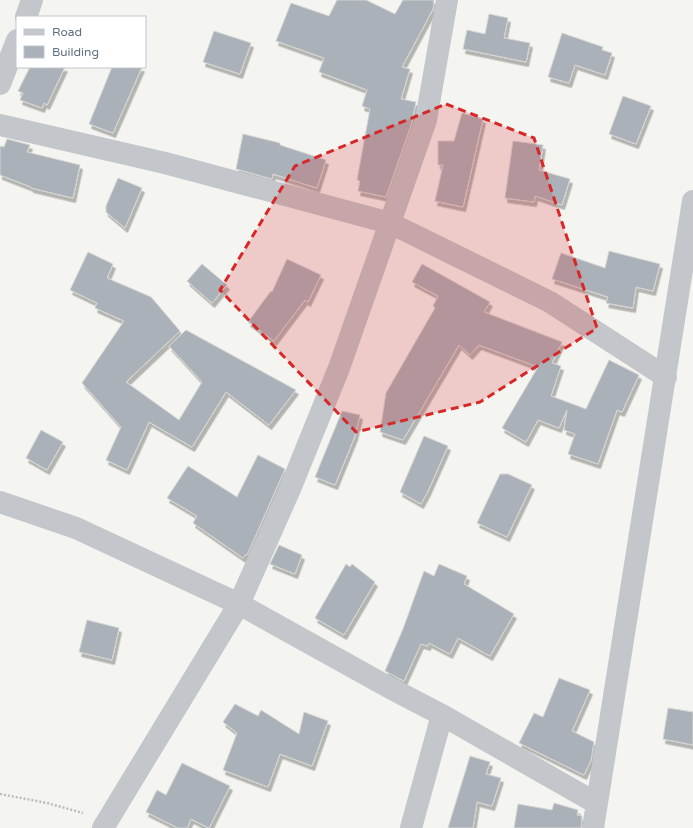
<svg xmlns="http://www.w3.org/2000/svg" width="693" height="828" viewBox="0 0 693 828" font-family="'Varela Round',sans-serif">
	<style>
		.building { fill: #abb1b8; stroke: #d5d5d3; filter: url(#shadow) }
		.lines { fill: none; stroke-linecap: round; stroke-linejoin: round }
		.path { stroke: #babcbf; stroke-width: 2.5; stroke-dasharray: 2 2; stroke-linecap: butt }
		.street { stroke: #c3c6ca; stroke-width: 22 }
		.marked { fill: #d62828; fill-opacity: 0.2; stroke: #d62828; stroke-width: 3; stroke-dasharray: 8 5; stroke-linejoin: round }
	</style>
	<defs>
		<filter id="shadow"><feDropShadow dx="2.5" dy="4.5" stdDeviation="0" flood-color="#0004"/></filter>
	</defs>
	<rect width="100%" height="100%" fill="#f4f4f0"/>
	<path class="building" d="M 337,0 L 366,0 L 395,14 L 403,0 L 434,0 L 433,9 L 402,67 L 410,69 L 401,99 L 416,102 L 411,125 L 386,197 L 358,191 L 360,181 L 357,180 L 370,109 L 362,106 L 367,90 L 319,72 L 324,58 L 276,41 L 291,3 L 329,16 Z
		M 489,14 L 508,18 L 504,38 L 530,43 L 526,62 L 463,49 L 467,30 L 485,34 Z
		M 214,31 L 251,43 L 240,74 L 203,62 Z
		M 562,33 L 603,47 L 602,50 L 612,53 L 605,75 L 575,65 L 569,83 L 548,77 Z
		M 30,67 L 65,67 L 47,105 L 44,103 L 42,108 L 20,100 L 23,93 L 18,91 Z
		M 112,67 L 142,67 L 113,133 L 89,124 Z
		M 623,96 L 651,106 L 636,144 L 609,134 Z
		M 462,113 L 483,119 L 463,207 L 435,201 L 443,165 L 438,165 L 438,141 L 454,141 Z
		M 243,134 L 280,143 L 280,145 L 326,160 L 317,188 L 273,174 L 272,179 L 236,169 Z
		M 7,139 L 30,145 L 27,152 L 80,165 L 73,198 L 31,188 L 31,187 L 0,175 L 0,146 L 4,147 Z
		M 513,141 L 543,145 L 539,170 L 570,179 L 562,205 L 535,196 L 534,202 L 505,198 Z
		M 118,178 L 142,188 L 125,228 L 106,212 L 106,206 Z
		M 609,251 L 660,264 L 653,291 L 636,287 L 633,308 L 606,303 L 608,297 L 552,279 L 561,253 L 605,268 Z
		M 88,252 L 113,264 L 107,278 L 151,297 L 180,331 L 126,382 L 179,420 L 202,382 L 169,346 L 186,330 L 296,390 L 269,425 L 226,392 L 192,447 L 149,422 L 127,470 L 106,460 L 121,427 L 82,383 L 124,321 L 95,308 L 97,303 L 70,290 Z
		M 287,259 L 321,275 L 308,302 L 305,300 L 274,341 L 248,322 L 271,291 L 272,292 Z
		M 202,264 L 227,285 L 212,303 L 187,281 Z
		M 422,264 L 490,302 L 484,312 L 562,342 L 552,363 L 561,366 L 551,396 L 586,409 L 609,360 L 639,375 L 622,412 L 617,410 L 598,464 L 568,454 L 575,434 L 564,430 L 567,410 L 559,428 L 538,420 L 526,442 L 502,428 L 538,367 L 479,345 L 470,355 L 459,345 L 403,440 L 380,432 L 386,393 L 435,308 L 433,306 L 438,296 L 412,282 Z
		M 342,411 L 360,415 L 355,436 L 335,485 L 315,477 Z
		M 41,430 L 63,442 L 47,470 L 26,458 Z
		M 424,436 L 448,446 L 428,491 L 421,504 L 400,492 Z
		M 258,455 L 285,469 L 247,555 L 246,554 L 243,558 L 193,523 L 197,516 L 167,498 L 188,466 L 237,497 Z
		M 500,474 L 508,474 L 532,485 L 507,537 L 477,523 Z
		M 279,545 L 302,555 L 295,574 L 270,564 Z
		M 346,564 L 350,567 L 352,564 L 375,582 L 344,635 L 315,618 Z
		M 439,564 L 467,576 L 464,584 L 514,614 L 490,656 L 458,638 L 450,654 L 429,643 L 428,646 L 421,644 L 404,681 L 385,671 L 403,629 L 424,571 L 434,576 Z
		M 87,620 L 119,628 L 112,660 L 79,652 Z
		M 559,678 L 590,690 L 572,731 L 594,742 L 591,760 L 584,775 L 519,743 L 534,713 L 543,717 Z
		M 235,704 L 258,716 L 261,710 L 299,734 L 304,712 L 328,721 L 312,766 L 280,754 L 268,787 L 223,770 L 237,733 L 223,722 Z
		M 668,708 L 693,712 L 693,745 L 663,739 Z
		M 470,756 L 490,762 L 486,774 L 501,778 L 492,806 L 477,802 L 473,828 L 448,828 Z
		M 182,763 L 230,786 L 209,828 L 191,819 L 187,828 L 178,828 L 146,812 L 157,790 L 166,795 Z
		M 554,803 L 578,810 L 577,815 L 582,816 L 581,828 L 514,828 L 518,804 L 552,810 Z"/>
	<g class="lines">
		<path class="path" d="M 0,794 L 47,803 L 83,813"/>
		<path class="street" d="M 26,17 L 32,0
			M 0,84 L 17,40
			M 0,125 L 165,163 L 390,223 L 550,302 L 666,377
			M 0,502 L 76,528 L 239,604 L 390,688 L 442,715 L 596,803
			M 103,828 L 239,604 L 290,489 L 339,368 L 426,120 L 447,0
			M 411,828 L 442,715
			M 593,828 L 693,201"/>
	</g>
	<path class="marked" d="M 446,104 L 534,138 L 597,328 L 480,402 L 356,432 L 220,290 L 295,166 Z"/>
	<rect x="16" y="16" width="130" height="52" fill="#ffffff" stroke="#c0c5cd"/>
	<rect x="24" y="29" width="20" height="6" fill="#c3c6ca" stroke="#c0c5cd"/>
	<text x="52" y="36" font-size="12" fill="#616f82">Road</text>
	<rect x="24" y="46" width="20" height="12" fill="#abb1b8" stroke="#c0c5cd"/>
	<text x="52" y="56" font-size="12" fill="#616f82">Building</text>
</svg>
